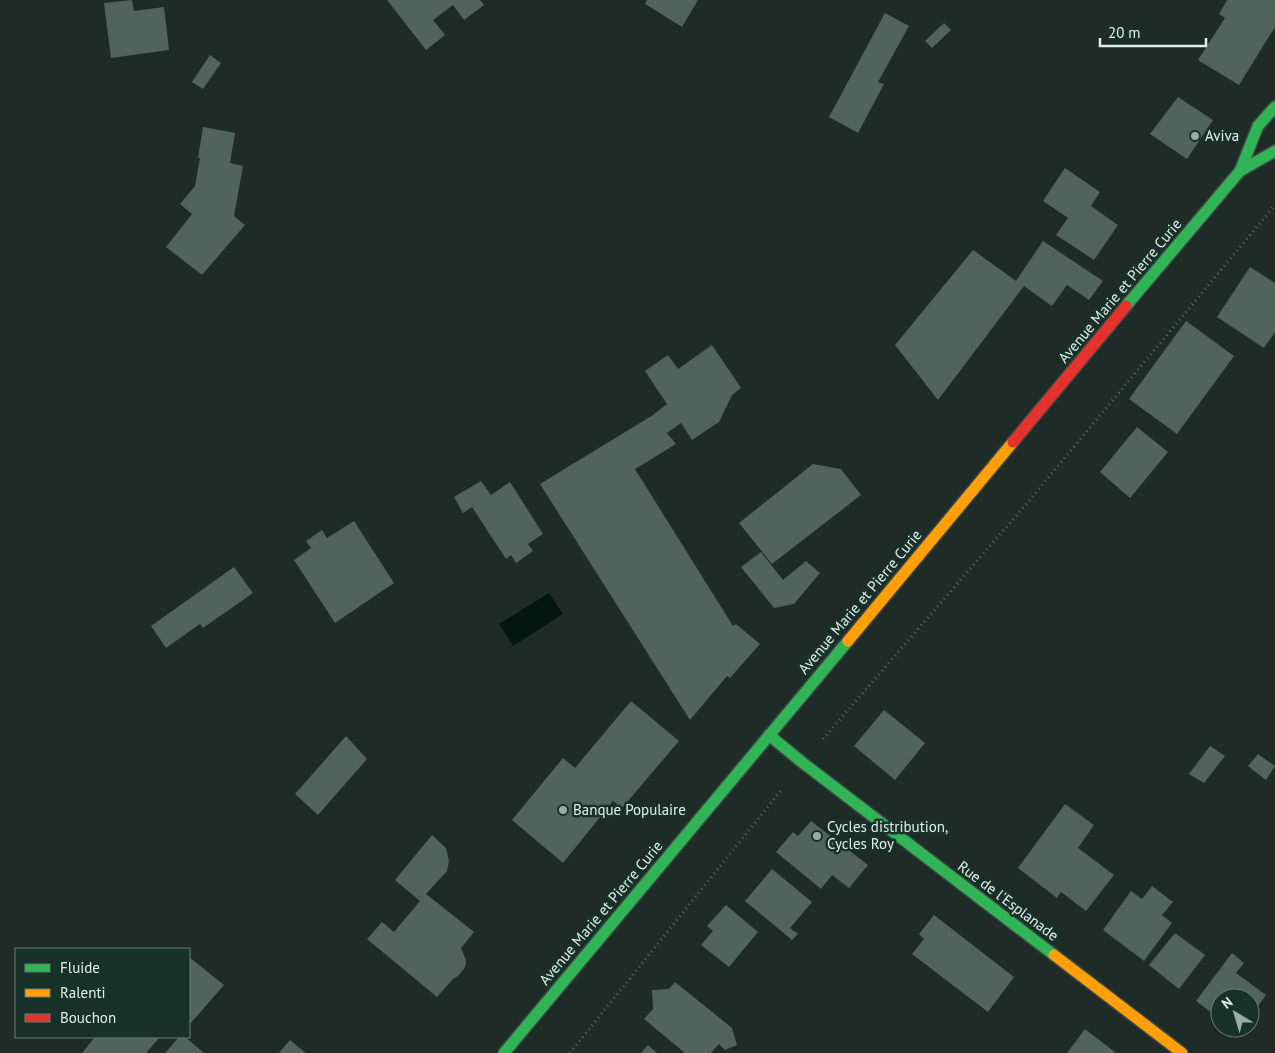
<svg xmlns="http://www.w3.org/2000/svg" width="1275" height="1053" viewBox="0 0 1275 1053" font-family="'PT Sans',sans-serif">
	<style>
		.water { fill: #051610 }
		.building { fill: #52635d }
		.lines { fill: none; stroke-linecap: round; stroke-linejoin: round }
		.fast-casing { stroke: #3b4743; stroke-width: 14 }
		.slow-casing { stroke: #3b4743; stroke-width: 14 }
		.jam-casing { stroke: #3b4743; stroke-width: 14 }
		.path { stroke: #5e6764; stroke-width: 3; stroke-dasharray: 1 4; stroke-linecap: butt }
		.fast { stroke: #30b455; stroke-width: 11 }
		.slow { stroke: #ff9f0a; stroke-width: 11 }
		.jam { stroke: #e5322d; stroke-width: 11 }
		.poi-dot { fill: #9caaa5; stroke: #183129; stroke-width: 2 }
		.labels { text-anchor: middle; stroke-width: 5; stroke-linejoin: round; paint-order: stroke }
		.poi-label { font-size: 15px; fill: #e0efe9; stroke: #183129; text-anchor: start }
		.street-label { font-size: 15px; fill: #e0efe9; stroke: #183129 }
	</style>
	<rect width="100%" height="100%" fill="#1e2b27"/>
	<path class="water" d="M 549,593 L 563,614 L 513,646 L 499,624 Z"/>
	<path class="building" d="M 132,0 L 134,11 L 164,7 L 169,50 L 111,58 L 104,3 Z
		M 387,0 L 480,0 L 484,5 L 464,20 L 453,5 L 433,20 L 445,35 L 426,50 Z
		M 647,0 L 698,0 L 682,27 L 645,4 Z
		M 1227,0 L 1275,0 L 1275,27 L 1239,85 L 1198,60 L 1225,18 L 1219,14 Z
		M 885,13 L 909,26 L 878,82 L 884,84 L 858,133 L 829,117 Z
		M 944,23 L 951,30 L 932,48 L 925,41 Z
		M 210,55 L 221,63 L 203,89 L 192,82 Z
		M 1178,97 L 1213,120 L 1187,159 L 1150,134 Z
		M 203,127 L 235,133 L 230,163 L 243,166 L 234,216 L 245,225 L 202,275 L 166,247 L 192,214 L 180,204 L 195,186 L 200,158 L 198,158 Z
		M 1065,168 L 1100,192 L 1091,206 L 1118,225 L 1094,260 L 1056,235 L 1068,218 L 1043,201 Z
		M 1043,241 L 1103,281 L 1089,300 L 1067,285 L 1052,306 L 1024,286 L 938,400 L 895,345 L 973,250 L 1016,281 Z
		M 1250,267 L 1275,283 L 1275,332 L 1264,348 L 1217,317 Z
		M 1186,321 L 1234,356 L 1177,434 L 1129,399 Z
		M 712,345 L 741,388 L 732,395 L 719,422 L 692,440 L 681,423 L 667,433 L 676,444 L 635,469 L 733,626 L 736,624 L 760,644 L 730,678 L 727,676 L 690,720 L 540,484 L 653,415 L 667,404 L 645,371 L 668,355 L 678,369 Z
		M 1137,427 L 1168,452 L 1130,498 L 1100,472 Z
		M 813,464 L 841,469 L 861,495 L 772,564 L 739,523 Z
		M 481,481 L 491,495 L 510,482 L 543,534 L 528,544 L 533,551 L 516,563 L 511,555 L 506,559 L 472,507 L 463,513 L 454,497 Z
		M 354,521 L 394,583 L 335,623 L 294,560 L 311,548 L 306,541 L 322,530 L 327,538 Z
		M 761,552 L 783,580 L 806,561 L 820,573 L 794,604 L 774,608 L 741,567 Z
		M 234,567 L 253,593 L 203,628 L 200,624 L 166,648 L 151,626 Z
		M 631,701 L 679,741 L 622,808 L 613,801 L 563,863 L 512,820 L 563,758 L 575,768 Z
		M 884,710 L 925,743 L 895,780 L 854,746 Z
		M 346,736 L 367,759 L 318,815 L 295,794 Z
		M 1210,746 L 1225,756 L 1204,783 L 1189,774 Z
		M 1258,754 L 1275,766 L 1266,780 L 1248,766 Z
		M 1065,804 L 1094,825 L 1078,848 L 1114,875 L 1086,911 L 1061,892 L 1057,898 L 1018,868 Z
		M 811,821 L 868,865 L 849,888 L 832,875 L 821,889 L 776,852 L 793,832 L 798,836 Z
		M 432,835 L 446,848 L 449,861 L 447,871 L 426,894 L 474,932 L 461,948 L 466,960 L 466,964 L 464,969 L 458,976 L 453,979 L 437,997 L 367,939 L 382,922 L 394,932 L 420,901 L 395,880 Z
		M 772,869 L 812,902 L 790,928 L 798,934 L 792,940 L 745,901 Z
		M 1152,886 L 1173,902 L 1162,915 L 1172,923 L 1144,961 L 1103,930 L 1131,891 L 1142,899 Z
		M 726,905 L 758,932 L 729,967 L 701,945 L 713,931 L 707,926 Z
		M 934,915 L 1014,977 L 988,1012 L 912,954 L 924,939 L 919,934 Z
		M 1175,933 L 1205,955 L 1179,989 L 1149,965 Z
		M 1232,953 L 1244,963 L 1236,973 L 1266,995 L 1250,1017 L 1250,998 L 1220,998 L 1220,1019 L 1196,1001 Z
		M 189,957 L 224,985 L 189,1025 Z
		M 675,982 L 732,1028 L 737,1045 L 725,1050 L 719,1044 L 711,1053 L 685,1053 L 644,1019 L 653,1009 L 652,990 L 669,989 Z
		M 1085,1029 L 1116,1053 L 1067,1053 Z
		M 95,1037 L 160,1037 L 146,1053 L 82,1053 Z
		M 179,1037 L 185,1037 L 204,1053 L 165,1053 Z
		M 290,1040 L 306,1053 L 279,1053 Z
		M 648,1045 L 657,1053 L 641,1053 Z"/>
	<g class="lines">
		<defs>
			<path id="fast" d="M 1240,171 L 1275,151
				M 1126,306 L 1240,171 L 1258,126 L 1275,107
				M 769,735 L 803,763 L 1054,955
				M 504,1053 L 848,641"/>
			<path id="slow" d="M 848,641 L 1013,442
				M 1054,955 L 1182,1053"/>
			<path id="jam" d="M 1013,442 L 1126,306"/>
		</defs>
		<use href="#fast" class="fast-casing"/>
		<use href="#slow" class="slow-casing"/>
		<use href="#jam" class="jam-casing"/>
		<path class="path" d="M 823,739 L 1028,502 L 1275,205
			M 570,1053 L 783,788"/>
		<use href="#fast" class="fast"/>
		<use href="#slow" class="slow"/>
		<use href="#jam" class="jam"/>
	</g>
	<g class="poi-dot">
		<circle cx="1195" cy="136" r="5"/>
		<circle cx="563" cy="810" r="5"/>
		<circle cx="817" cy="836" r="5"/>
	</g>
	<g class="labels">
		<g class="poi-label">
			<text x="1205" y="141">Aviva</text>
			<text x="573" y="815">Banque Populaire</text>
			<text x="827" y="832">Cycles distribution,<tspan x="827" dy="17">Cycles Roy</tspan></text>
		</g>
		<g class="street-label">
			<text transform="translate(1120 291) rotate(-50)" y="5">Avenue Marie et Pierre Curie</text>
			<text transform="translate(860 602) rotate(-50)" y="5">Avenue Marie et Pierre Curie</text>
			<text transform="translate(1008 901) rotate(37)" y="5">Rue de l'Esplanade</text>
			<text transform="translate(601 913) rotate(-50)" y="5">Avenue Marie et Pierre Curie</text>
		</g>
	</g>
	<rect x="15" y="948" width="175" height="90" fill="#183129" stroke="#687d76"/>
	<rect x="25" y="964" width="25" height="8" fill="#30b455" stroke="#687d76"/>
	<text x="60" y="973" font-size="15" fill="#e0efe9">Fluide</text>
	<rect x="25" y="989" width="25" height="8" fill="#ff9f0a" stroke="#687d76"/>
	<text x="60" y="998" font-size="15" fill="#e0efe9">Ralenti</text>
	<rect x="25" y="1014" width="25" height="8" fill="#e5322d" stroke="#687d76"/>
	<text x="60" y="1023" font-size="15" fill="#e0efe9">Bouchon</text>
	<g transform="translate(1235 1013) rotate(322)"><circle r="24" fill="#183129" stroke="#687d76"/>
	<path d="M0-4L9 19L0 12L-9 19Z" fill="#9caaa5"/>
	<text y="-8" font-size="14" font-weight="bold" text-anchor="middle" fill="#e0efe9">N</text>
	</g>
	<path d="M1100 38v8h106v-8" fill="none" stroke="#e0efe9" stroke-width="2.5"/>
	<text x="1108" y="38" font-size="15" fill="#e0efe9" stroke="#183129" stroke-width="4" paint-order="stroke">20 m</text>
</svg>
